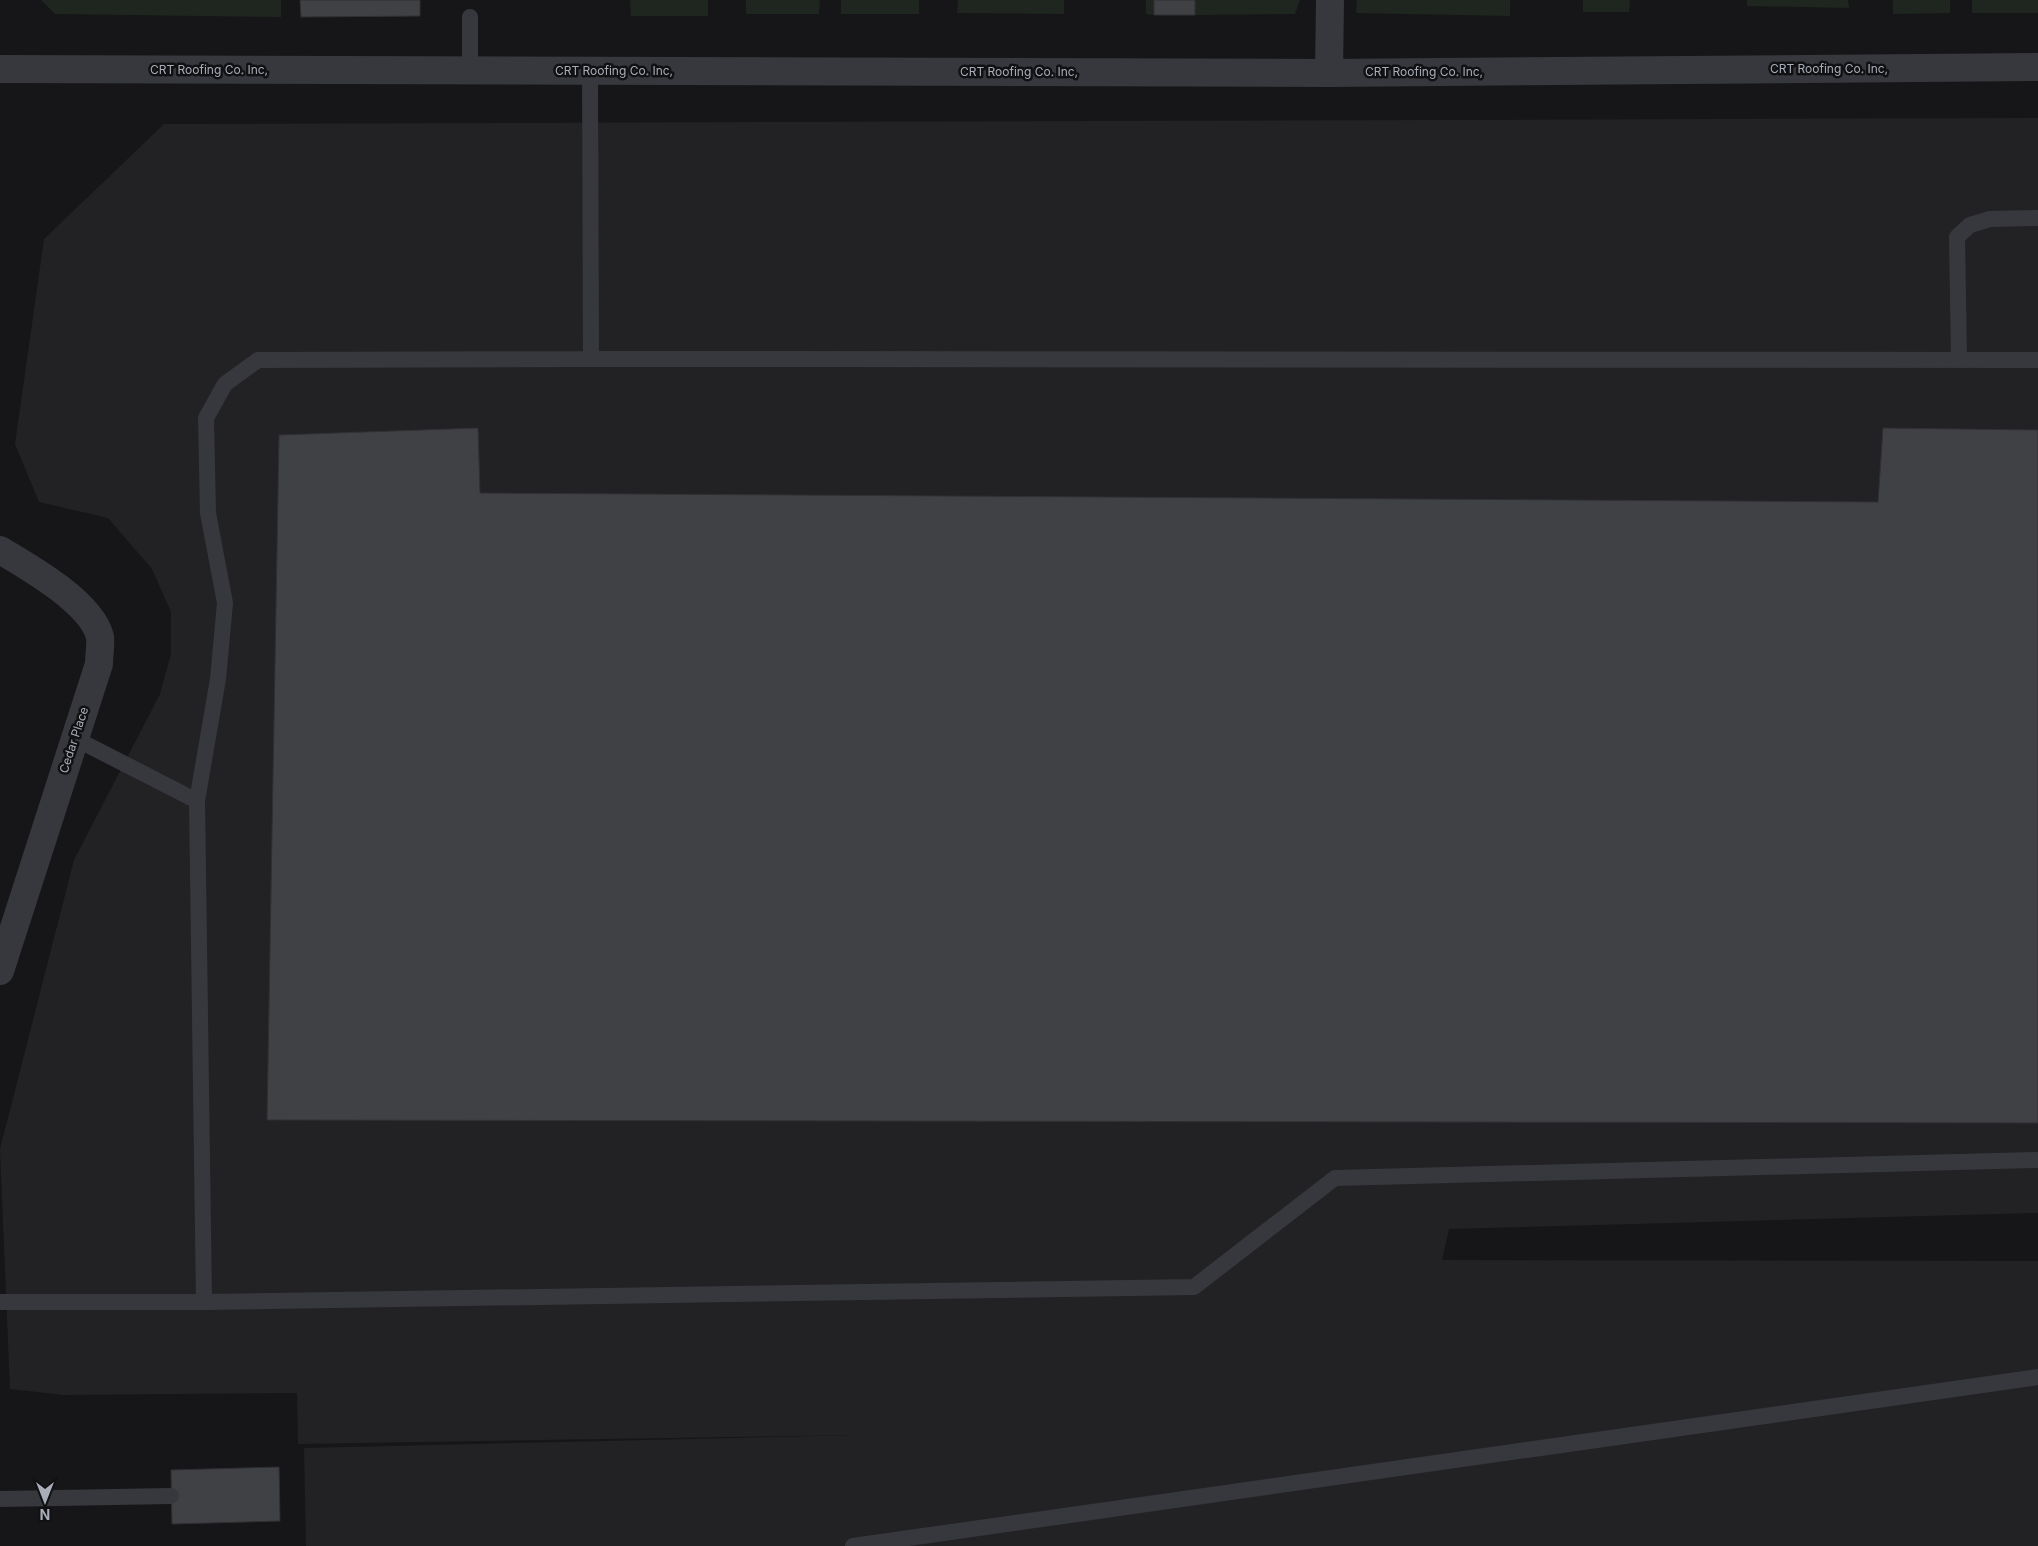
<svg xmlns="http://www.w3.org/2000/svg" width="2038" height="1546" viewBox="0 0 2038 1546" font-family="Inter,sans-serif">
	<style>
		.built { fill: #222225 }
		.green { fill: #1e261f }
		.building { fill: #404145; stroke: #303034 }
		.lines { fill: none; stroke-linecap: round; stroke-linejoin: round }
		.lane { stroke: #37383d; stroke-width: 16 }
		.street { stroke: #37383d; stroke-width: 28 }
		.labels { text-anchor: middle; stroke-width: 5; stroke-linejoin: round; paint-order: stroke }
		.street-label { font-size: 12px; fill: #a8adb8; stroke: #111113 }
	</style>
	<rect width="100%" height="100%" fill="#161618"/>
	<path class="built" d="M 2038,118 L 2038,1213 L 1449,1229 L 1442,1260 L 2038,1261 L 2038,1546 L 306,1546 L 304,1448 L 856,1435 L 298,1444 L 297,1393 L 64,1395 L 10,1389 L 0,1149 L 74,860 L 160,694 L 171,654 L 171,612 L 152,569 L 108,518 L 39,502 L 15,444 L 44,239 L 164,124 Z"/>
	<path class="green" d="M 41,0 L 281,0 L 281,17 L 55,14 Z
		M 630,0 L 708,0 L 708,16 L 631,16 Z
		M 746,0 L 820,0 L 819,14 L 746,14 Z
		M 841,0 L 919,0 L 919,14 L 841,14 Z
		M 958,0 L 1064,0 L 1064,14 L 957,13 Z
		M 1146,0 L 1154,0 L 1154,15 L 1146,14 Z
		M 1195,0 L 1300,0 L 1295,14 L 1195,15 Z
		M 1357,0 L 1510,0 L 1510,16 L 1356,13 Z
		M 1583,0 L 1630,0 L 1629,12 L 1583,12 Z
		M 1747,0 L 1848,0 L 1849,8 L 1747,6 Z
		M 1893,0 L 1950,0 L 1950,13 L 1893,14 Z
		M 1972,0 L 2038,0 L 2038,13 L 1972,13 Z"/>
	<path class="building" d="M 300,0 L 420,0 L 420,16 L 301,17 Z
		M 1154,0 L 1195,0 L 1195,15 L 1154,15 Z
		M 478,428 L 480,493 L 1878,502 L 1883,428 L 2038,430 L 2038,1123 L 267,1120 L 279,435 Z
		M 279,1467 L 280,1521 L 172,1524 L 171,1470 Z"/>
	<g class="lines">
		<path class="lane" d="M 470,17 L 470,71
			M 591,359 L 2038,360
			M 1959,360 L 1957,237 L 1970,225 L 1990,219 L 2038,218
			M 74,738 L 197,801 L 218,679 L 225,603 L 208,513 L 206,418 L 225,384 L 258,360 L 591,359 L 590,71
			M 0,1302 L 204,1302 L 197,801
			M 204,1302 L 1194,1287 L 1335,1178 L 2038,1160
			M 0,1499 L 171,1496
			M 853,1546 L 2038,1377"/>
		<path class="street" d="M 0,69 L 1329,73 L 2038,67
			M 1329,73 L 1330,0
			M 0,550 C 29,567 92,603 100,637 C 101,645 99,656 99,664 L 0,971"/>
	</g>
	<g class="labels">
		<g class="street-label">
			<text x="1829" y="73">CRT Roofing Co. Inc,</text>
			<text x="209" y="74">CRT Roofing Co. Inc,</text>
			<text x="614" y="75">CRT Roofing Co. Inc,</text>
			<text x="1019" y="76">CRT Roofing Co. Inc,</text>
			<text x="1424" y="76">CRT Roofing Co. Inc,</text>
			<text transform="translate(74 740) rotate(-72)" y="4">Cedar Place</text>
		</g>
	</g>
	<g transform="translate(45 1501) rotate(180)" stroke="#111113" stroke-width="4" paint-order="stroke">
	<path d="M0-4L9 19L0 12L-9 19Z" fill="#a8adb8"/>
	<text y="-8" font-size="14" font-weight="bold" text-anchor="middle" fill="#a8adb8">N</text>
	</g>
</svg>
